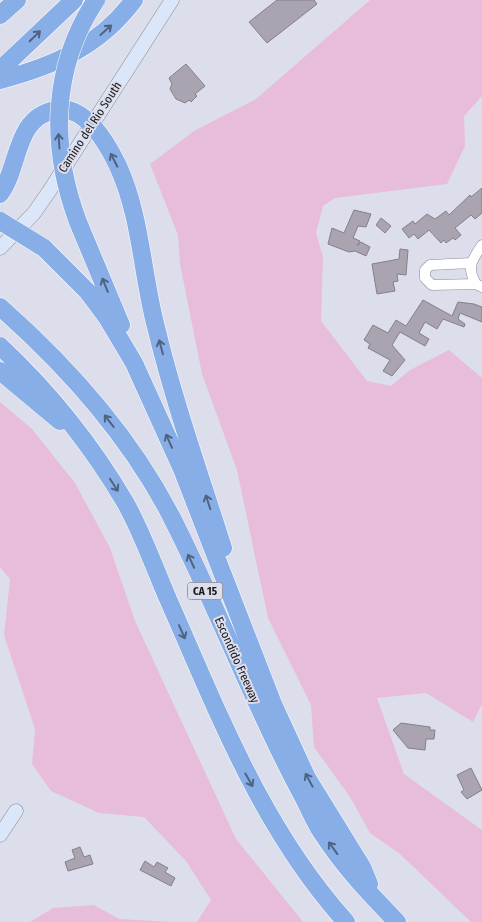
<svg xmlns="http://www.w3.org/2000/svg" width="482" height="922" viewBox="0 0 482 922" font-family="'Fira Sans Condensed',sans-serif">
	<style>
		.green { fill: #e8bcdb }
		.building { fill: #aaa4b0; stroke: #867f8b }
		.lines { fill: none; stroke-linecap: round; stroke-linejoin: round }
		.street-casing { stroke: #898a96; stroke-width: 11 }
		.secondary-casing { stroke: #898a96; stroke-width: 15 }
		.highway-casing { stroke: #fff; stroke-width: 19 }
		.street { stroke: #fff; stroke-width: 10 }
		.secondary { stroke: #dbe7f8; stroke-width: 14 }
		.highway { stroke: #88aee7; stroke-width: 18 }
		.highway-bridge-casing { stroke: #fff; stroke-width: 19; stroke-linecap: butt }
		.highway-bridge { stroke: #88aee7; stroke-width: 18 }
		.oneway { stroke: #506282 }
		.labels { text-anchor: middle; stroke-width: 4; stroke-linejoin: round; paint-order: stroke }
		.shield { fill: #dddeec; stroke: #52535a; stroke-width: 1 }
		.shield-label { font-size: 11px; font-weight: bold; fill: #17171c }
		.street-label { font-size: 12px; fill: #17171c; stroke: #dddeec }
	</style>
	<rect width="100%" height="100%" fill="#dddeec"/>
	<path class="green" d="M 370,0 L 482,0 L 482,96 L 464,116 L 465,146 L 447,184 L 335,198 L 323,206 L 316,233 L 323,257 L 321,321 L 367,381 L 391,386 L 410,370 L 449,350 L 482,378 L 482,704 L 473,722 L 426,693 L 377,698 L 404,774 L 482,830 L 482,922 L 471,922 L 400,854 L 370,833 L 350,797 L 314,747 L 311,705 L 268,618 L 237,470 L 202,374 L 180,264 L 178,235 L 150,164 L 194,131 L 256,99 Z
		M 0,402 L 32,429 L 75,483 L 110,548 L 135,621 L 236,839 L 303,922 L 197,922 L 211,900 L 186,861 L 144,817 L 99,813 L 51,791 L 32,764 L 35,729 L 4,635 L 10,579 L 0,567 Z
		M 94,905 L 119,919 L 174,922 L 30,922 L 53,908 Z"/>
	<path class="building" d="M 277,0 L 314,0 L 317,4 L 267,43 L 249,22 Z
		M 186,64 L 205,86 L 195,94 L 197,96 L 191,102 L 189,100 L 185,103 L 176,99 L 170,89 L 172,84 L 169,78 Z
		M 482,188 L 482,213 L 475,219 L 471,215 L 455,228 L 461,235 L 455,240 L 453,238 L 446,243 L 444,240 L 441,243 L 429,230 L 418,239 L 414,234 L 409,238 L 402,229 L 413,221 L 415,224 L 427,214 L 435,219 L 446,211 L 449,215 L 470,195 L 471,197 Z
		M 354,210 L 371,214 L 366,227 L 358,226 L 353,238 L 360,241 L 357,246 L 361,242 L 370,247 L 366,256 L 355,251 L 349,252 L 328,244 L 332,228 L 344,233 Z
		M 381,218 L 391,226 L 385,233 L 376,225 Z
		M 400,249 L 408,250 L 406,275 L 397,274 L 398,281 L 393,282 L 395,291 L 377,294 L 372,264 L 399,259 Z
		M 423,300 L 452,316 L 458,302 L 474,304 L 482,307 L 482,322 L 460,313 L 458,319 L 465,324 L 464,327 L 443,319 L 437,329 L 425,322 L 419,333 L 429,339 L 425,346 L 400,332 L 392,345 L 405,360 L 392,376 L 383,371 L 390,360 L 368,348 L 370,344 L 364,340 L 373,325 L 388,333 L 396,320 L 406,326 Z
		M 401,723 L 430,727 L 430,730 L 435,730 L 434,739 L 426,739 L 425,750 L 408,748 L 393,730 Z
		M 471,768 L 482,790 L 467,799 L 461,792 L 464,790 L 457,775 Z
		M 80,847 L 84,857 L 90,855 L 93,864 L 68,871 L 65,862 L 75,858 L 72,850 Z
		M 145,861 L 154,867 L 157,862 L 168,868 L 165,872 L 175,878 L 171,886 L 140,870 Z"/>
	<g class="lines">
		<defs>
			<path id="street" d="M 471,263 L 430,265 L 425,270 L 425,278 L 432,285 L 476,284 L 482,287
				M 476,284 C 466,266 472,261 482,245"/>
			<path id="secondary" d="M 0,248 L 34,213 L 50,190 L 172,0
				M 0,835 L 16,811"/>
			<path id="highway" d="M 0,15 L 17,0
				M 0,70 L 74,0
				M 0,80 C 54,66 100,46 134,0
				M 0,194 C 20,167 14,118 55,110 C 84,103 107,143 118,166 C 141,216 142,274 156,327 C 174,402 200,475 223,548
				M 78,222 L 121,325
				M 44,248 L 88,292 L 106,316 L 134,363 L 182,469 L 273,704 L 307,778 L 362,867 L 369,884
				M 0,307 C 68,367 129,435 171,516 C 217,606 252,701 299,789 C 307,803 313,819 322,833 C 343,866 370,894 397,922
				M 0,346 C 49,392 91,444 125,502 C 142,532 154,567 168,599 C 218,712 262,829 346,922
				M 0,371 L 60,421"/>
		</defs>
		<use href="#street" class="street-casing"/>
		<use href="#secondary" class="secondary-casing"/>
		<use href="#highway" class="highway-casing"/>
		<use href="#street" class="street"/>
		<use href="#secondary" class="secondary"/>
		<use href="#highway" class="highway"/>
		<defs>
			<path id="highway-bridge" d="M 0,221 L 44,248
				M 78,222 C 50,147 51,68 96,0"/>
		</defs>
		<use href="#highway-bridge" class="highway-bridge-casing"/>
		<use href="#highway-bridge" class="highway-bridge"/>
	</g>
	<defs><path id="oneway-shaft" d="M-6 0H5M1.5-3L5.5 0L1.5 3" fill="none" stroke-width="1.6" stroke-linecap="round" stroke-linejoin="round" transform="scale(1.25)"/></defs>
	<g class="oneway">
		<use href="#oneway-shaft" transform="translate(106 30) rotate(-42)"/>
		<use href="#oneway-shaft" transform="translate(35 36) rotate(-44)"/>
		<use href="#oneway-shaft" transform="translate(59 141) rotate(-94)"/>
		<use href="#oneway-shaft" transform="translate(114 160) rotate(-117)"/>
		<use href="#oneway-shaft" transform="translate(105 285) rotate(-112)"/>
		<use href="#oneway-shaft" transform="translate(161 347) rotate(-105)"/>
		<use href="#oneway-shaft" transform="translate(109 421) rotate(-128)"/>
		<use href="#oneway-shaft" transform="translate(169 441) rotate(-114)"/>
		<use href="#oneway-shaft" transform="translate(114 485) rotate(57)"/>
		<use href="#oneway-shaft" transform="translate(208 502) rotate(-108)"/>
		<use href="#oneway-shaft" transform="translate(191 561) rotate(-115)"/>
		<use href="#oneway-shaft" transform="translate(182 632) rotate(66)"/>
		<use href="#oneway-shaft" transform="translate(249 780) rotate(61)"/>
		<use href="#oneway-shaft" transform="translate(309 780) rotate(-118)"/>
		<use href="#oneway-shaft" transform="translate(333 848) rotate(-126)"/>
	</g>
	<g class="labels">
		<rect class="shield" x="187.5" y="582.5" width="35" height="17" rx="4"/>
		<g class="shield-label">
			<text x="205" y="595">CA 15</text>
		</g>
		<g class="street-label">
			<text transform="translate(90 127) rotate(-57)" y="4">Camino del Rio South</text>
			<text transform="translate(237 660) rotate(66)" y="4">Escondido Freeway</text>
		</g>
	</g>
</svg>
